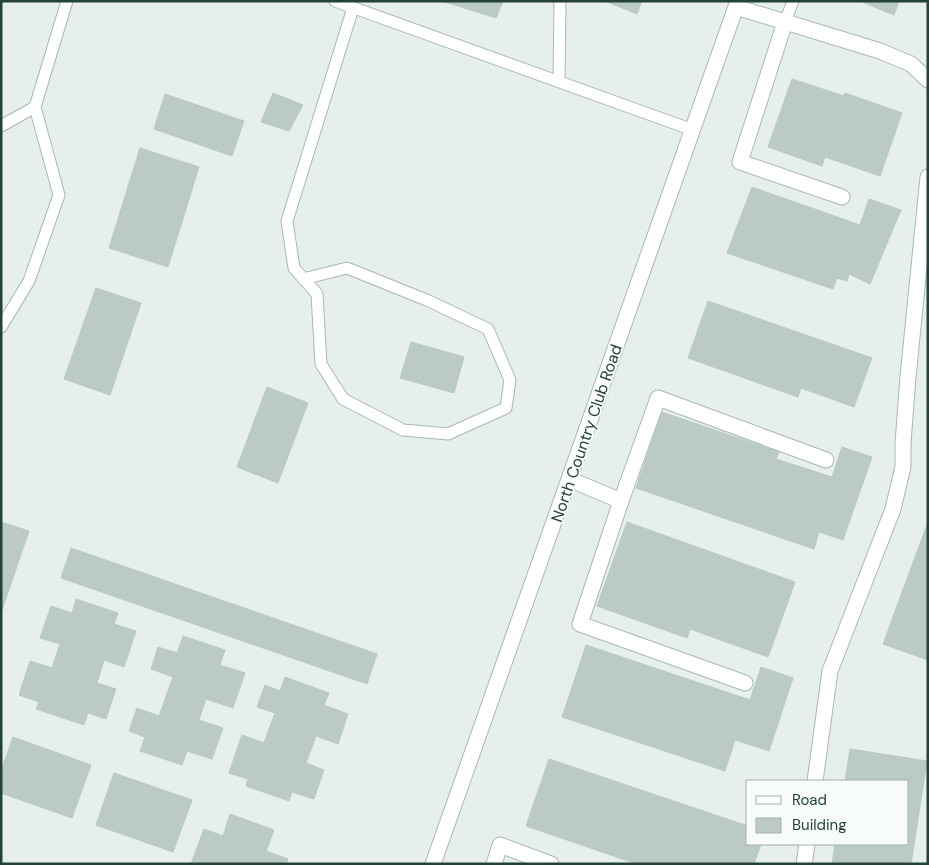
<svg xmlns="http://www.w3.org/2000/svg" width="929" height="865" viewBox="0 0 929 865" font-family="'DM Sans',sans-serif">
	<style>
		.building { fill: #bbcac4; stroke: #b8c9c2 }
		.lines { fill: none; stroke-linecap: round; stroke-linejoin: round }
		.lane-casing { stroke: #a8b8b2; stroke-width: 13 }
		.street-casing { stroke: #a8b8b2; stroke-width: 17 }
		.lane { stroke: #fff; stroke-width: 11 }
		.street { stroke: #fff; stroke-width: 15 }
		.labels { text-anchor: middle; stroke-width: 4; stroke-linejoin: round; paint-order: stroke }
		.street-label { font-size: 16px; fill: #24423a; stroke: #f7fbf9 }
	</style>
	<rect width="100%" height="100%" fill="#e6efeb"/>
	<path class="building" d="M 442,1 L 503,1 L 496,18 Z
		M 605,1 L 642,1 L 637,14 Z
		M 860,1 L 899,1 L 894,15 Z
		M 792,79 L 844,96 L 845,93 L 902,113 L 880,176 L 825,157 L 822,166 L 768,147 Z
		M 273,93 L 303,105 L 289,131 L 261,122 Z
		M 165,94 L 244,121 L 232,156 L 154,129 Z
		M 140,148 L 199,167 L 168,267 L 109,248 Z
		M 752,187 L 860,225 L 869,199 L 901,210 L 870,284 L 849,274 L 847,281 L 837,278 L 833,289 L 727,253 Z
		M 96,288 L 141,303 L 110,395 L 64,379 Z
		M 708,301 L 872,358 L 854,407 L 801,388 L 798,397 L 688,358 Z
		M 411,342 L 464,357 L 454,393 L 400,378 Z
		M 267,387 L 308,403 L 278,483 L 237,467 Z
		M 662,412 L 779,452 L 776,459 L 832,477 L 842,447 L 872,457 L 843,540 L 819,532 L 814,549 L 636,488 Z
		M 1,522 L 29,531 L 1,613 Z
		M 627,522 L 795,582 L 768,657 L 690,629 L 687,638 L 597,606 Z
		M 928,522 L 928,660 L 883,644 Z
		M 71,548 L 377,654 L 367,684 L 61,578 Z
		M 76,599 L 118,613 L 114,624 L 136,631 L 124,667 L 104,660 L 97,683 L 116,689 L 106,719 L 88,713 L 84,725 L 36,709 L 39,702 L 19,695 L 30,661 L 52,668 L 60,644 L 40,638 L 51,606 L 72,613 Z
		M 183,636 L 225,650 L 220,665 L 245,673 L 233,708 L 206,699 L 199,720 L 223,728 L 212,759 L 187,751 L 182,765 L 140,751 L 145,737 L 129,731 L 137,708 L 159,716 L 173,677 L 151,669 L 158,647 L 177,653 Z
		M 586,645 L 750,700 L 761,667 L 793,678 L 769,751 L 735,740 L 725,771 L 562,717 Z
		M 285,677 L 329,693 L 324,705 L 348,714 L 338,744 L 316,736 L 306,763 L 324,770 L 314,799 L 292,792 L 289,801 L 246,786 L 248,779 L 229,773 L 242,735 L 264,743 L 275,713 L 257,707 L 265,685 L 280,691 Z
		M 13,737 L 91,765 L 72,818 L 1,793 L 1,771 Z
		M 850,749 L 927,761 L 911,864 L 832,864 L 835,844 L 908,844 L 908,781 L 845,781 Z
		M 549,759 L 748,826 L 748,844 L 761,844 L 754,864 L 637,864 L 526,826 Z
		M 114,773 L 192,800 L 173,852 L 96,825 Z
		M 230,814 L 274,830 L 266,851 L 288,859 L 286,864 L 191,864 L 204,829 L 223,836 Z"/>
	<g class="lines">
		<defs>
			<path id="lane" d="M 335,1 L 693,130
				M 785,22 L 793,1
				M 559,82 L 560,1
				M 1,126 L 35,107
				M 303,279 L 347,268 L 429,301 L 488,329 L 510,380 L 506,408 L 448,434 L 403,430 L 343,399 L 321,364 L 317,294 L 294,268 L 287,221 L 353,8
				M 1,327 L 29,281 L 59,195 L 35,107 L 67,1"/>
			<path id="street" d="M 736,7 L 880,51 L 911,64 L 928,80
				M 785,22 L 740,162 L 842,197
				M 569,479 L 621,501
				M 745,683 L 580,624 L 621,501 L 658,398 L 826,460
				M 815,781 L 830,671 L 893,509 L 903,467 L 903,443 L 908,377 L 928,177
				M 433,864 L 738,1
				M 494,864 L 500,845 L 551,864
				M 804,864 L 807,844"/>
		</defs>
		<use href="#lane" class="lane-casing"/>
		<use href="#street" class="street-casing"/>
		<use href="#lane" class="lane"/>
		<use href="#street" class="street"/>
	</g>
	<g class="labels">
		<g class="street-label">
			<text transform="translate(586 433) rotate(-71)" y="6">North Country Club Road</text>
		</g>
	</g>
	<rect width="929" height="865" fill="none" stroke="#24423a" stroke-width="5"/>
	<rect x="746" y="780" width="162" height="65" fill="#f7fbf9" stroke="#a3b1ad"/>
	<rect x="756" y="796" width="25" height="8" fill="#ffffff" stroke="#a3b1ad"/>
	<text x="792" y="805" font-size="15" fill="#24423a">Road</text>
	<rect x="756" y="818" width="25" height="15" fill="#bbcac4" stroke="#a3b1ad"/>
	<text x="792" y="830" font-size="15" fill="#24423a">Building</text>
</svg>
